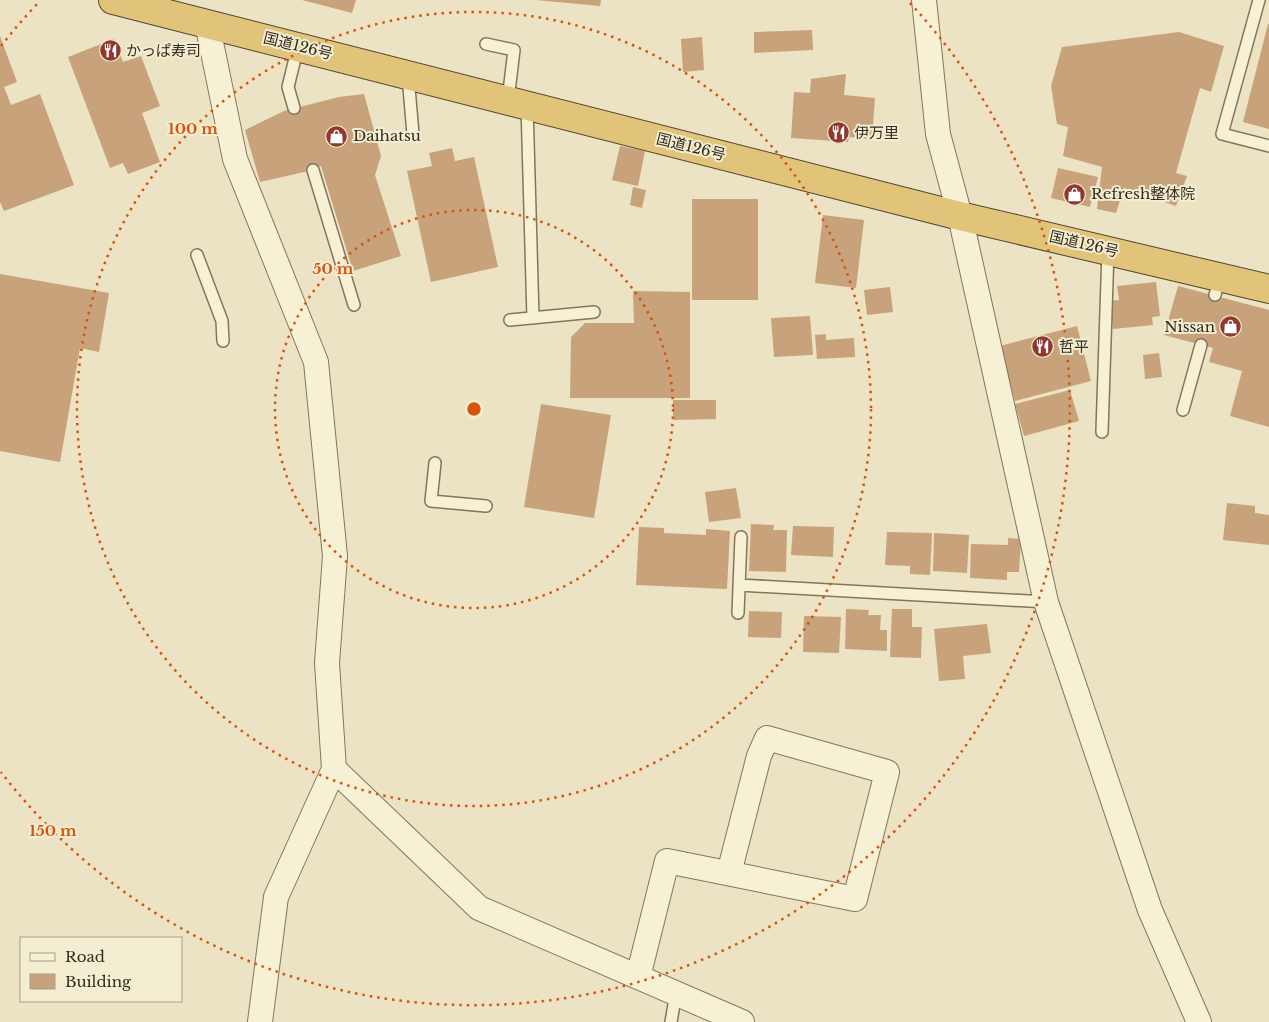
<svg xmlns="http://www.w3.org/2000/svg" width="1269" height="1022" viewBox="0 0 1269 1022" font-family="'Libre Baskerville','Noto Sans JP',serif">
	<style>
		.building { fill: #c7a27b }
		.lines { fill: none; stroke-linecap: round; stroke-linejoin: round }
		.service-casing { stroke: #84755b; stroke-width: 14 }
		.minor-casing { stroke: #84755b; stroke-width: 26 }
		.trunk-casing { stroke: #52432f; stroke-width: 30 }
		.service { stroke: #f6f0d5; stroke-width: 11 }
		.minor { stroke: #f6f0d5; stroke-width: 24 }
		.trunk { stroke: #e1c47a; stroke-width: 28 }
		.ring { fill: none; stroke: #d6540e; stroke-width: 2.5; stroke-dasharray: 2.5 5 }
		.labels { text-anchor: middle; stroke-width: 4; stroke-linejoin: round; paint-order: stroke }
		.street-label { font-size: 15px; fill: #352b1e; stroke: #f3edd2 }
		.poi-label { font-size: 15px; fill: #352b1e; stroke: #f3edd2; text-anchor: start }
		.centre { fill: #d6540e; stroke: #f3edd2; stroke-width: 2.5 }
		.ring-label { font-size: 15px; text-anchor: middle; font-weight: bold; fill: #d6540e; stroke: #f3edd2; stroke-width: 4; stroke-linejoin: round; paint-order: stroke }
	</style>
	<rect width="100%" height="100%" fill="#ebe3c3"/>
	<path class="building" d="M 302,0 L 356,0 L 352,13 Z
		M 536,0 L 601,0 L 600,6 Z
		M 1268,24 L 1269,24 L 1269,129 L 1243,122 Z
		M 812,30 L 813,50 L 754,53 L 754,32 Z
		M 1179,32 L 1224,46 L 1211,92 L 1200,88 L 1176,173 L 1187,176 L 1176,206 L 1124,188 L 1116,213 L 1097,209 L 1102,167 L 1063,156 L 1068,127 L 1057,124 L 1051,86 L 1062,47 Z
		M 0,36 L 17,82 L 4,87 L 11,105 L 40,94 L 74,185 L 4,211 L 0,202 Z
		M 702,37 L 704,70 L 683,72 L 681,39 Z
		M 114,39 L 123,62 L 141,56 L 160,106 L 142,113 L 160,162 L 128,174 L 123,163 L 110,168 L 68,57 Z
		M 846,74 L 844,95 L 875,98 L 872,139 L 849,137 L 848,142 L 791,138 L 794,92 L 810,93 L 811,79 Z
		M 364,94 L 381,156 L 375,175 L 401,256 L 353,271 L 321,166 L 313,170 L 260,182 L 245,130 L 284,111 L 339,97 Z
		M 620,146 L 645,151 L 638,186 L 612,180 Z
		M 452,148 L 455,161 L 474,157 L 498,267 L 431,282 L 407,171 L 432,166 L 429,153 Z
		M 1058,168 L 1098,177 L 1090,207 L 1051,198 Z
		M 633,187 L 646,190 L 642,208 L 630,205 Z
		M 692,199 L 758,199 L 758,300 L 692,300 Z
		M 823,215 L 864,220 L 856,288 L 815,283 Z
		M 0,274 L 109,293 L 99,352 L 80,348 L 60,462 L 0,451 Z
		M 1156,282 L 1160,316 L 1152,317 L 1153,325 L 1113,329 L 1110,301 L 1119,300 L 1117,286 Z
		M 1178,286 L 1269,310 L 1269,427 L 1230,416 L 1242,371 L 1209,362 L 1213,348 L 1164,335 Z
		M 890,287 L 893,312 L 867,315 L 864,290 Z
		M 633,291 L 690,292 L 690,398 L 570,398 L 571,337 L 585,323 L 634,323 Z
		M 810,316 L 813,355 L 774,357 L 771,318 Z
		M 1077,326 L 1091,381 L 1015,401 L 1000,346 Z
		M 826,334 L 826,340 L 854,338 L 855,357 L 817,359 L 815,335 Z
		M 1159,353 L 1162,377 L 1145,379 L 1143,355 Z
		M 1070,390 L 1079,421 L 1024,436 L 1015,404 Z
		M 673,400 L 716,400 L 716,419 L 673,420 Z
		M 541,404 L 611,415 L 594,518 L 524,507 Z
		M 736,488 L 741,518 L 709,522 L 705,492 Z
		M 1227,503 L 1255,506 L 1255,513 L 1269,515 L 1269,545 L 1223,540 Z
		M 751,524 L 774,525 L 773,530 L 787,530 L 786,572 L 749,571 Z
		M 793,526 L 834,527 L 833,557 L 791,555 Z
		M 639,527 L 664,528 L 664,533 L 706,535 L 706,529 L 730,531 L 727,589 L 636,585 Z
		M 887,532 L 932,533 L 930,575 L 910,574 L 910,566 L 885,565 Z
		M 934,533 L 969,535 L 967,573 L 933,571 Z
		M 1008,538 L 1021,539 L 1019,572 L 1007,572 L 1007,580 L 970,578 L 971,544 L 1008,545 Z
		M 846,609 L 869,610 L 868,615 L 881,615 L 880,630 L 887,630 L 887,651 L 845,649 Z
		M 892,609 L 912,609 L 912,627 L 922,627 L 921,658 L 890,657 Z
		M 749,611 L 782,612 L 781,638 L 748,637 Z
		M 804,616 L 841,617 L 839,653 L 803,652 Z
		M 987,624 L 991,653 L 963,656 L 965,679 L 939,681 L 934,629 Z"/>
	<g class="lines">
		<defs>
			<path id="service" d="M 1259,0 L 1222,134 L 1269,146
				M 486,44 L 514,50 L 508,100
				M 408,76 L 413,134
				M 527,105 L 533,318
				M 294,108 L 288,87 L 298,46
				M 313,170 L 354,305
				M 197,255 L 222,321 L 223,341
				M 1215,295 L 1220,277
				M 510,320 L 594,312
				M 1183,410 L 1201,345
				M 1102,432 L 1108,250
				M 435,463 L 431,501 L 486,506
				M 739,585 L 1046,602
				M 738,613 L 741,537
				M 671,1022 L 676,993"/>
			<path id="minor" d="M 924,0 L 938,134 L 960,216 L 1046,602 L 1150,910 L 1199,1022
				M 207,23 L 235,159 L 316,362 L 335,556 L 327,663 L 334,769 L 276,897 L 260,1022
				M 334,769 L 479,908 L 742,1022
				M 638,977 L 667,861 L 855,899 L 887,772 L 767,738 L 759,756 L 729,873"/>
			<path id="trunk" d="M 113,0 L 960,216 L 1269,289"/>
		</defs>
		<use href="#service" class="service-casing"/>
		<use href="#minor" class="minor-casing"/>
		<use href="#trunk" class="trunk-casing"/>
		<use href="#service" class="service"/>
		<use href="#minor" class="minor"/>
		<use href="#trunk" class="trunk"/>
	</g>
	<g class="ring">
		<circle cx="474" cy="409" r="199"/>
		<circle cx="474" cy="409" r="397"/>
		<path d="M1 46A596 596 0 0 1 38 3M910 3A596 596 0 1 1 1 772"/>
	</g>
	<defs>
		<symbol id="restaurant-disc" viewBox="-11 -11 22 22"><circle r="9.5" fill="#8f382f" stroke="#f3edd2"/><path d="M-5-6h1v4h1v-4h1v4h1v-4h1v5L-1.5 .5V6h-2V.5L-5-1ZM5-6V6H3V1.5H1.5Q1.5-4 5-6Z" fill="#fff"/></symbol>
		<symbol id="shop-disc" viewBox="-11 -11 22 22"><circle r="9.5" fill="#8f382f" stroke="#f3edd2"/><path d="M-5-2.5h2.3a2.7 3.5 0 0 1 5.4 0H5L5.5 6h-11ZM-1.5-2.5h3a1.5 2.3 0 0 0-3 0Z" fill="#fff"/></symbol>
	</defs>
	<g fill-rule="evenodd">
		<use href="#restaurant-disc" x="98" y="38" width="25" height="25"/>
		<use href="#restaurant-disc" x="826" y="120" width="25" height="25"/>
		<use href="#shop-disc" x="324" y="124" width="25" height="25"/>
		<use href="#shop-disc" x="1062" y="182" width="25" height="25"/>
		<use href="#shop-disc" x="1218" y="314" width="25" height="25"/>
		<use href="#restaurant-disc" x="1030" y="334" width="25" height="25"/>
	</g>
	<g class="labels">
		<g class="street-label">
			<text transform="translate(298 46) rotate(14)" y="5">国道126号</text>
			<text transform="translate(691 147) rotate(14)" y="5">国道126号</text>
			<text transform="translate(1084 244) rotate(13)" y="5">国道126号</text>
		</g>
		<g class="poi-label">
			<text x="126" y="56">かっぱ寿司</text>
			<text x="854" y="138">伊万里</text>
			<text x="353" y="141">Daihatsu</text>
			<text x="1091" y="199">Refresh整体院</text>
			<text x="1215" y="332" text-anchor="end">Nissan</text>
			<text x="1059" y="352">哲平</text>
		</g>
	</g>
	<circle cx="474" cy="409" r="8" class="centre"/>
	<g class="ring-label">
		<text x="193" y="134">100 m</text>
		<text x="333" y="274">50 m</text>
		<text x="53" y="836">150 m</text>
	</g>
	<rect x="20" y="937" width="162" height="65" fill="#f3edd2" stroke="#a79f8a"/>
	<rect x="30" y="953" width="25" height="8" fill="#f6f0d5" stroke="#a79f8a"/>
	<text x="65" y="962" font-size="15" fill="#352b1e">Road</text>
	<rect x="30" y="974" width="25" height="15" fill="#c7a27b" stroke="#a79f8a"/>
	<text x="65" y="987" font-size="15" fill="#352b1e">Building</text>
</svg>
